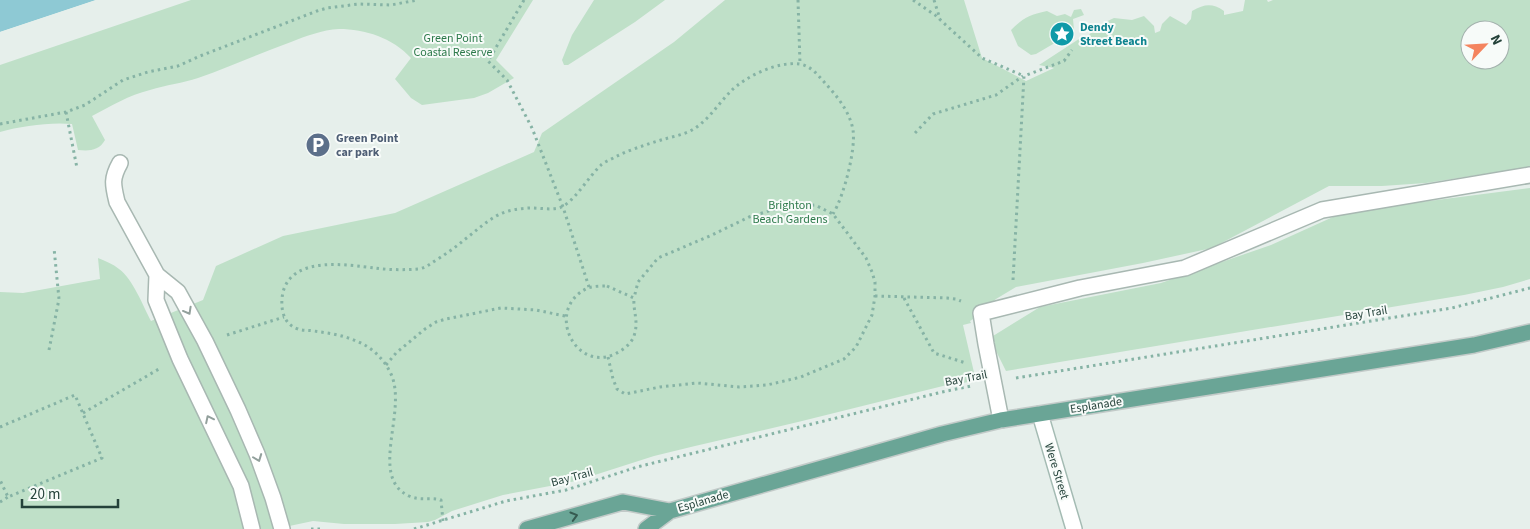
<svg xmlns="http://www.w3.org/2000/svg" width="1530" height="529" viewBox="0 0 1530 529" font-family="'Source Sans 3',sans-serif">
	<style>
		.green { fill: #bfe0c8; fill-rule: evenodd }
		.water { fill: #8ec9d4 }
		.pier { fill: #e6efeb }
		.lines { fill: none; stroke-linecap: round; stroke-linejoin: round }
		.lane-casing { stroke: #a8b8b2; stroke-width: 18 }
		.secondary-casing { stroke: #a4bbb3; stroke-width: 18 }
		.primary-casing { stroke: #c2cac8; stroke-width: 18 }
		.path { stroke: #86b3a5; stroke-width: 3; stroke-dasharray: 2.5 4; stroke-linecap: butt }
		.lane { stroke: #fff; stroke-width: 15 }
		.secondary { stroke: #fff; stroke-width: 15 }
		.primary { stroke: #6aa596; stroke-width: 15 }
		.oneway { stroke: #92a09c }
		.oneway2 { stroke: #365b51 }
		.labels { text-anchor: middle; stroke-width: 4; stroke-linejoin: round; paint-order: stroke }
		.culture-label { font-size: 12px; font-weight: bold; fill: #0d838f; stroke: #f7fbf9; text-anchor: start }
		.park-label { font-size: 12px; fill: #2d7a4b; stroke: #f7fbf9 }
		.service-label { font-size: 12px; font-weight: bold; fill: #4e5e75; stroke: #f7fbf9; text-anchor: start }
		.street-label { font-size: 12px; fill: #24423a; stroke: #f7fbf9 }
	</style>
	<rect width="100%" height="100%" fill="#e6efeb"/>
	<path class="green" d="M 191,0 L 533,0 L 496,60 L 514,78 L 488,93 L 474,98 L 422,105 L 411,98 L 395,79 L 411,58 C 393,38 365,29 339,29 C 322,30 306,36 291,42 C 260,53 230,67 198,78 C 183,83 166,85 150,90 C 129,95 111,106 92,116 L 105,140 C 99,151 89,151 78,150 L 72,124 C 50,122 21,126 0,132 L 0,65 Z
		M 594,0 L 665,0 L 635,22 L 568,65 L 564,65 L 562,60 L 572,35 Z
		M 725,0 L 964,0 L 982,58 L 1026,81 L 1054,68 L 1039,65 L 1082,37 L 1089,35 L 1097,26 L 1114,18 L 1132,20 L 1144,16 L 1154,26 L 1155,33 L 1160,31 L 1162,24 L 1170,16 L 1186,25 L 1191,19 L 1192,11 C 1205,4 1212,3 1224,11 L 1224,15 L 1243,11 L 1245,0 L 1267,0 L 1268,2 L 1273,0 L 1530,0 L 1530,167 L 1426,183 L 1382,186 L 1329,186 L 1212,248 L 1143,263 L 1016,287 L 996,299 L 978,316 L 970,321 L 971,323 L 963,325 L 976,381 L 947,385 L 798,422 L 695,446 L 654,456 L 576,481 L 503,495 L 452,511 L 435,520 L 428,522 L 395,524 L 344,524 L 313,521 L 275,529 L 0,529 L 0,292 L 23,293 L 100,279 L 98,258 C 105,261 113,264 119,269 C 133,279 143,306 151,321 L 203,300 L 216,266 L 283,236 L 395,213 L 534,152 L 542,133 L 674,42 ZM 1470,30 L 1500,30 L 1500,60 L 1470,60 Z
		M 1081,9 L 1084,15 L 1073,19 L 1074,30 L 1065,37 L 1036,54 L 1031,55 L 1018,46 L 1011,30 C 1023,18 1029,15 1047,11 L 1057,16 L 1065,14 L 1071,17 L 1074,10 Z
		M 1530,188 L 1530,279 L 1503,287 L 1464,295 L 1006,371 L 996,351 L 993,336 L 1040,307 L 1161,283 L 1271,245 L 1344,212 Z"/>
	<path class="water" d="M 0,0 L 96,0 L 0,32 Z"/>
	<path class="pier" d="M 96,0 L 99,0 L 97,2 L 0,35 L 0,32 Z"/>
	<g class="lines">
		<defs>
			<path id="lane" d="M 120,163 C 111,179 113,185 117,202 L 157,275 L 178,292 L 205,341 L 238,410 L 257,454 L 273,498 L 282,529
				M 157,275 L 156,300 L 180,359 L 241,486 L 252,529
				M 1001,420 L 986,344 L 981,313 L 1080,288 L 1185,268 L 1322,210 L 1530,175"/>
			<path id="secondary" d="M 1040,414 L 1074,529"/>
			<path id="primary" d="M 527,529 L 623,502 L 670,511
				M 646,529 L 670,511 L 942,434 L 1001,420 L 1474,345 L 1530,332"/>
		</defs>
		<use href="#lane" class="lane-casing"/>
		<use href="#secondary" class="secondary-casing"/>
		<use href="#primary" class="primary-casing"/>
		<path class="path" d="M 524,0 L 488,61 L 507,80 L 532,128 L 563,207 L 589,287
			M 798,0 L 800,64
			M 913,0 L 935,15 L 982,58 L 1024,76
			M 934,0 L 940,19
			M 66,112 L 77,168
			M 0,124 L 66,112 L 85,105 L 123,80 L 148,72 L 178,66 L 200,56 L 317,11 L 327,8 L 359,4 L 391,5 L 417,0
			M 915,133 L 933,114 L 996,95 L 1023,76
			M 1013,280 L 1024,76 L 1064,61 L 1072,50
			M 607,286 L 634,298 C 633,312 639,321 634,336 C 631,344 623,350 615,354 C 574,373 544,308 588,288 C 593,286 601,286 607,286 Z
			M 875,296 L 947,298 L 956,299 L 961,301
			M 904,298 L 934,353 L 966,363
			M 227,335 L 284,317
			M 49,350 L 59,299 L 54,248
			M 608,357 L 613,379 L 617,389 L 625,394 L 660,387 L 697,383 L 739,387 L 767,385 L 801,377 L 844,359 L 856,347 L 872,315 L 875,296 L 875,282 L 872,272 L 866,258 L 833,214 L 815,205 L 800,206 L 772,210 L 749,217 L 712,235 L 658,258 L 638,282 L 634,298
			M 386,365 L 396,353 L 425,329 L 436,322 L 446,319 L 501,308 L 536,310 L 565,316
			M 1016,378 L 1452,308 L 1530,288
			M 83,413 L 159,369
			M 0,427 L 75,395 L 102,458 L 8,497 L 0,480
			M 0,502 L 8,497
			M 443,521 L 441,500 C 430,497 420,501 409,496 C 368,477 408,411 391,374 C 384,359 372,347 356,341 C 343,335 328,333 314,331 C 308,330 303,331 298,329 C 282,324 280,306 283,292 C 293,255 347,265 375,268 C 389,270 404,270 418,269 C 426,268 431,263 438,259 C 447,253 456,247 464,240 C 476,231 486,221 500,214 C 509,210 521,208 532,208 C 541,208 550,210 559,208 C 573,204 589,176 601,165 C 604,162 610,160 615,157 C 629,150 645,145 661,140 C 671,137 683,135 692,130 C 708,121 718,104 731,91 C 746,76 778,61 800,64 C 811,66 818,75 825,83 C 837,96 850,112 853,130 C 856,149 844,196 833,214
			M 311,529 L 321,529
			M 414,529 L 506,501 L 566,490 L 637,467 L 942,392 L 971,386"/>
		<use href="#lane" class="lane"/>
		<use href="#secondary" class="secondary"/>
		<use href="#primary" class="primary"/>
	</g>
	<defs><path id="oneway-chevron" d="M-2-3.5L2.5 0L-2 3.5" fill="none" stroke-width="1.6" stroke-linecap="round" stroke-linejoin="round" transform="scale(1.25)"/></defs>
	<g class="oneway">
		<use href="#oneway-chevron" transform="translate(188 311) rotate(61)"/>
		<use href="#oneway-chevron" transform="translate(209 419) rotate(-116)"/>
		<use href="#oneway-chevron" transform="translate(258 458) rotate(69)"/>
	</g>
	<use class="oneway2" href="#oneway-chevron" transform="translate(574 516) rotate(-16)"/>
	<defs>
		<symbol id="sight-disc" viewBox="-11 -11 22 22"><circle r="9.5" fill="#0f9aa8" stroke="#f7fbf9"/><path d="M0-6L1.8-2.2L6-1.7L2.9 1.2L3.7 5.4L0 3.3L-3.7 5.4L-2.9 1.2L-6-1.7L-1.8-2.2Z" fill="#fff"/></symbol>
		<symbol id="parking-disc" viewBox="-11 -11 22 22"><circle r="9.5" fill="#5c6f8a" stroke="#f7fbf9"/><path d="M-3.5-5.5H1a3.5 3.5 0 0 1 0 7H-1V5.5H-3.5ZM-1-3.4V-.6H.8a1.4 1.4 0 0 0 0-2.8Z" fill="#fff"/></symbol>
	</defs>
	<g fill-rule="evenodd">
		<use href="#sight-disc" x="1048" y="20" width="28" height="28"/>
		<use href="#parking-disc" x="304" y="131" width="28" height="28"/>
	</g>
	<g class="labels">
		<g class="culture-label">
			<text x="1080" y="31">Dendy<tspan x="1080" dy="14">Street Beach</tspan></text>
		</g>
		<g class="park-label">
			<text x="453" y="42">Green Point<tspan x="453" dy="14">Coastal Reserve</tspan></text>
			<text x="790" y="209">Brighton<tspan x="790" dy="14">Beach Gardens</tspan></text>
		</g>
		<g class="service-label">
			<text x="336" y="142">Green Point<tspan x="336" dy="14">car park</tspan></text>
		</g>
		<g class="street-label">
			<text transform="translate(1366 313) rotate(-9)" y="4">Bay Trail</text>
			<text transform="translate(966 378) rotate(-11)" y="4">Bay Trail</text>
			<text transform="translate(1096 405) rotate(-9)" y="4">Esplanade</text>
			<text transform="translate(1057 471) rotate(73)" y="4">Were Street</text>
			<text transform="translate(572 477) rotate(-15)" y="4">Bay Trail</text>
			<text transform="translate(703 501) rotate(-16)" y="4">Esplanade</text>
		</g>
	</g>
	<g transform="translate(1485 45) rotate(65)"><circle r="24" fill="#f7fbf9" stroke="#a3b1ad"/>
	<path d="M0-4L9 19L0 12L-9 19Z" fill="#f4845f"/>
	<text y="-8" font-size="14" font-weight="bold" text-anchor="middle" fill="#24423a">N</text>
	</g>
	<path d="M22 499v8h96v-8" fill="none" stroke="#24423a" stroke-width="2.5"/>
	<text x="30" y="499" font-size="15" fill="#24423a" stroke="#f7fbf9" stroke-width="4" paint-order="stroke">20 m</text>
</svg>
